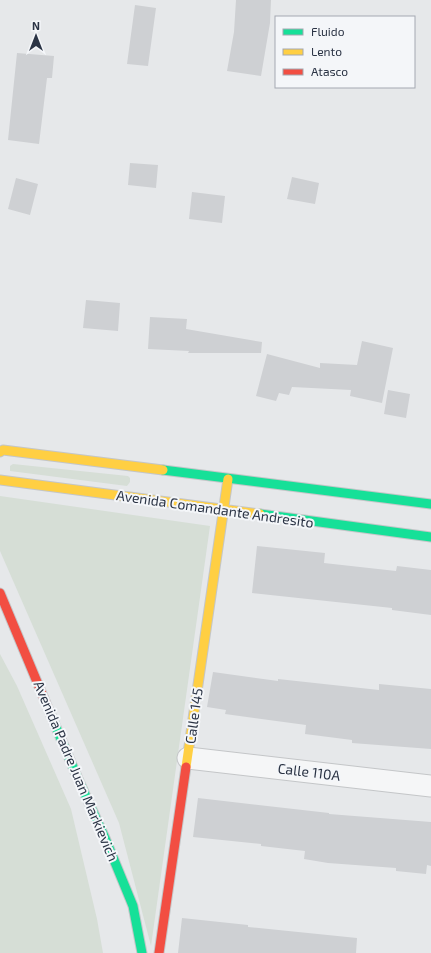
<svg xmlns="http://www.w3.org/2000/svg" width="431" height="953" viewBox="0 0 431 953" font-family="'Exo 2',sans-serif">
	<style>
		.green { fill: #d6ded6 }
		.building { fill: #ced0d3 }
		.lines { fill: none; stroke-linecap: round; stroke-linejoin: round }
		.street-casing { stroke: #c4c6c8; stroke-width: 23 }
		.fast-casing { stroke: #c4c6c8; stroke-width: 11 }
		.slow-casing { stroke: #c4c6c8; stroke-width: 11 }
		.jam-casing { stroke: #c4c6c8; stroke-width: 11 }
		.street { stroke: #f5f6f7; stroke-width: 21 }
		.fast { stroke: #16e098; stroke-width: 9 }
		.slow { stroke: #ffcf43; stroke-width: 9 }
		.jam { stroke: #f24e42; stroke-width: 9 }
		.labels { text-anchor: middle; stroke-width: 4; stroke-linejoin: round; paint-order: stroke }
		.street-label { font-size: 14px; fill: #2b3445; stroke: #f4f6f9 }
	</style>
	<rect width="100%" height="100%" fill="#e6e8ea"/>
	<path class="green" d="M 13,464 L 128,476 L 130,478 L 130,482 L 127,486 L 10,471 L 10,466 Z
		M 0,496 L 210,526 L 151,946 L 119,823 L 0,551 Z
		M 0,654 L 17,686 L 71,809 L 97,919 L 103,953 L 0,953 Z"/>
	<path class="building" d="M 236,0 L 271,0 L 270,23 L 261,76 L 227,71 L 234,32 Z
		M 135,5 L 156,8 L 148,66 L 127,64 Z
		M 17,53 L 54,56 L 52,78 L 47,78 L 39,144 L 8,140 Z
		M 130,163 L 158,165 L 156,188 L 128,185 Z
		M 292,177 L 319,183 L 315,204 L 287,199 Z
		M 16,178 L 38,184 L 30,215 L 8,209 Z
		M 192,192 L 225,196 L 222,223 L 189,219 Z
		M 86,300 L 120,303 L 118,331 L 83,328 Z
		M 150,317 L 187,319 L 186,329 L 262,342 L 261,353 L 188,353 L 189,351 L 148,349 Z
		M 362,341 L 393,348 L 382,403 L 350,396 L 351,390 L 292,387 L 289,395 L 279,393 L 276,401 L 256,396 L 267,354 L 320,368 L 320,363 L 357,365 Z
		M 388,390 L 410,394 L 406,418 L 384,414 Z
		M 257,546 L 325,553 L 324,563 L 396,571 L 397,566 L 431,570 L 431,615 L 392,610 L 392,608 L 252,593 Z
		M 213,672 L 278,681 L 278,679 L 379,690 L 379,684 L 431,689 L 431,749 L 352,743 L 352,740 L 305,734 L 306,725 L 225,714 L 226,710 L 207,707 Z
		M 198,798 L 329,813 L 329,814 L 431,822 L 431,866 L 427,865 L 426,874 L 396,871 L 396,868 L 328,863 L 304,859 L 305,851 L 261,846 L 261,844 L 193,837 Z
		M 182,918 L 248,925 L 248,927 L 357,938 L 356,953 L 178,953 Z"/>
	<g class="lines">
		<defs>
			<path id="street" d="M 188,758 L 431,786"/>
			<path id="fast" d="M 163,470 L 431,504
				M 260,514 L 431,537
				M 50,713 L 78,779 L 105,838 L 133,906 L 142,953"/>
			<path id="slow" d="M 0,452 L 3,450 L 163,470
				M 0,480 L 260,514
				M 186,767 L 228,479"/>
			<path id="jam" d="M 0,593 L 50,713
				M 159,953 L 186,767"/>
		</defs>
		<use href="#street" class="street-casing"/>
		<use href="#fast" class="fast-casing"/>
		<use href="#slow" class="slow-casing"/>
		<use href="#jam" class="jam-casing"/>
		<use href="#street" class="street"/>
		<use href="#fast" class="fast"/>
		<use href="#slow" class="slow"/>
		<use href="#jam" class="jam"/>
	</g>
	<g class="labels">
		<g class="street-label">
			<text transform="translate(215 509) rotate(8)" y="5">Avenida Comandante Andresito</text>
			<text transform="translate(194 716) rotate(-82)" y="5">Calle 145</text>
			<text transform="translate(76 771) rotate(67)" y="5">Avenida Padre Juan Markievich</text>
			<text transform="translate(309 772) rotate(7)" y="5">Calle 110A</text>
		</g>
	</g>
	<rect x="275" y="16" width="140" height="72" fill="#f4f6f9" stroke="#a4a8b1"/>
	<rect x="283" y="29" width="20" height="6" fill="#16e098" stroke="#a4a8b1"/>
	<text x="311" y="36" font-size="12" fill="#2b3445">Fluido</text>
	<rect x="283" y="49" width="20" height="6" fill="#ffcf43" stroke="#a4a8b1"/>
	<text x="311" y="56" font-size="12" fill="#2b3445">Lento</text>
	<rect x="283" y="69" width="20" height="6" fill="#f24e42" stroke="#a4a8b1"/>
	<text x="311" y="76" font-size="12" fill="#2b3445">Atasco</text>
	<g transform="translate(36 36)" stroke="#f4f6f9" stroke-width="3" paint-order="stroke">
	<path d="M0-3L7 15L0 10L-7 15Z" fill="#2b3445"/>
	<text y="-6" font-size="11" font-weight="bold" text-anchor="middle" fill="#2b3445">N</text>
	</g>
</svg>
